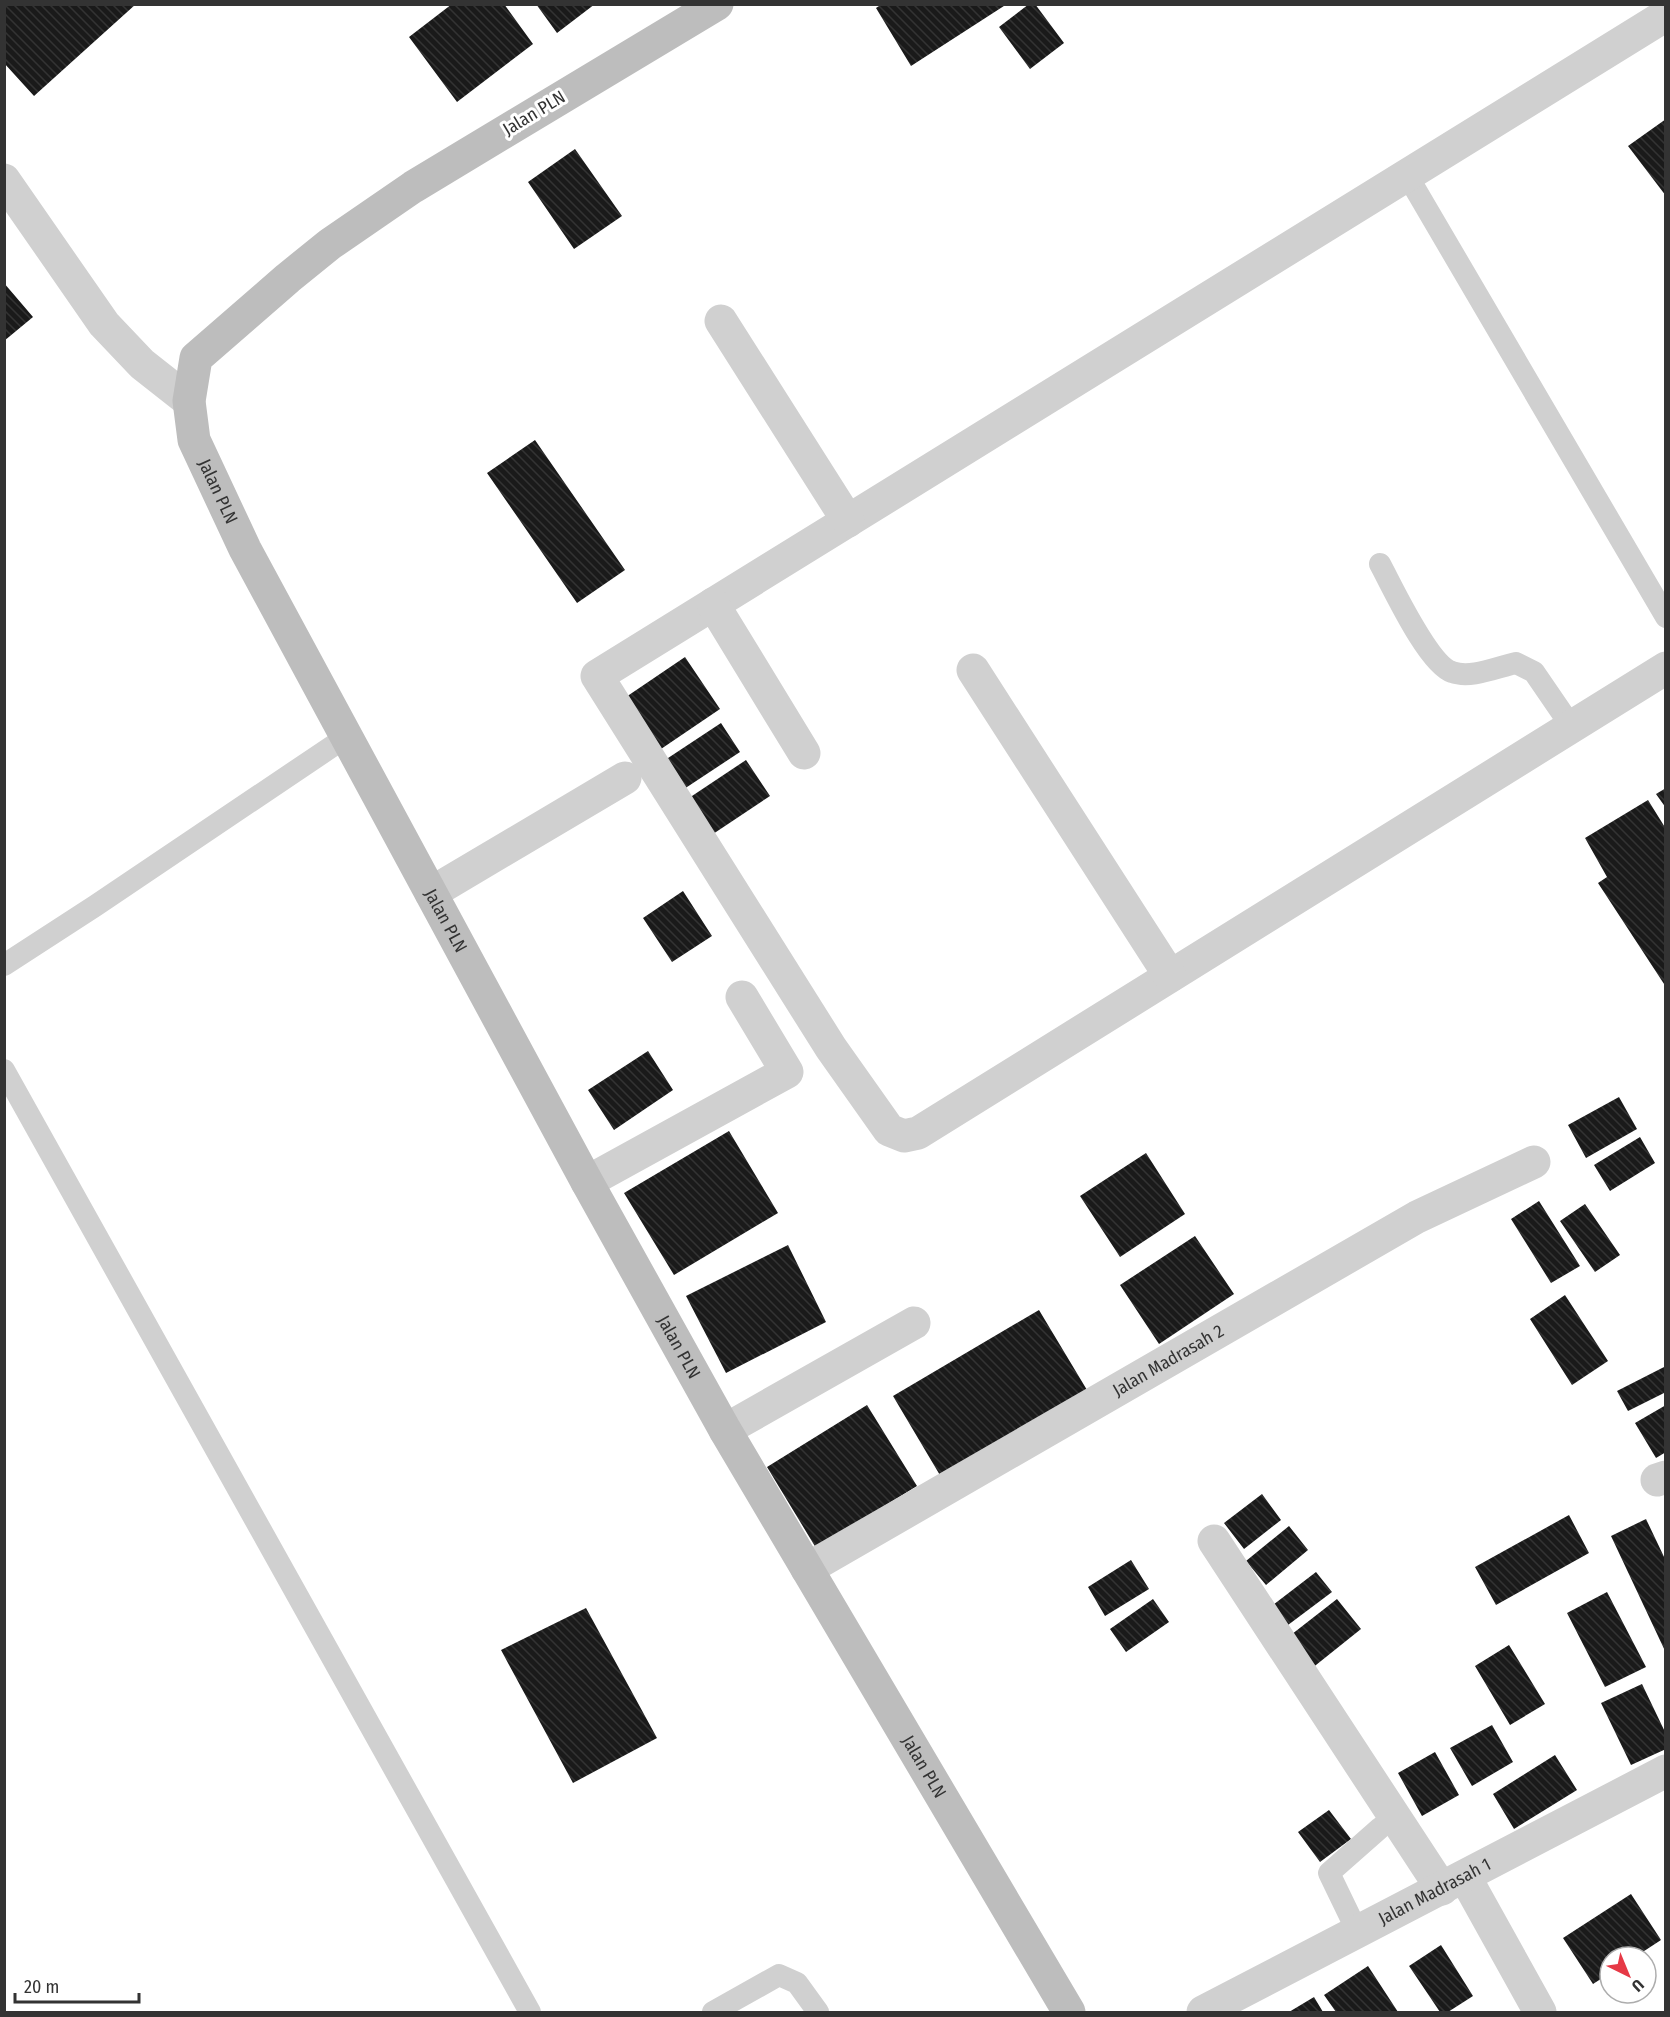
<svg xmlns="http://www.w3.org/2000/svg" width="1670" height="2017" viewBox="0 0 1670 2017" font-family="'Fira Sans Condensed',sans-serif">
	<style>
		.building { fill: url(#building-back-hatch) }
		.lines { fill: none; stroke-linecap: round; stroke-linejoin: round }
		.lane { stroke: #d0d0d0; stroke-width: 22 }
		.street { stroke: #d0d0d0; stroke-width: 33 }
		.secondary { stroke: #bdbdbd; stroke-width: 33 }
		.labels { text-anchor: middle; stroke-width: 6; stroke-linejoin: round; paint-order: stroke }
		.street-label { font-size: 18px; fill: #333; stroke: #fff }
	</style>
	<defs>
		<pattern id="building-back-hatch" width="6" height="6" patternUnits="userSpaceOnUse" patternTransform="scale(1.5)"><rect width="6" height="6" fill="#1a1a1a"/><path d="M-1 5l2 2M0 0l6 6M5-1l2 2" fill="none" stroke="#333"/></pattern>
	</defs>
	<rect width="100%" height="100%" fill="#fff"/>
	<path class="building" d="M 4,4 L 136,4 L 34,96 L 4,63 Z
		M 452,4 L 504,4 L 533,44 L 457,102 L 409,37 Z
		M 536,4 L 595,4 L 557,33 Z
		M 882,4 L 1007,4 L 911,66 L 876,8 Z
		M 1029,4 L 1035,4 L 1064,43 L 1030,69 L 999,27 Z
		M 1666,119 L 1666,196 L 1628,146 Z
		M 575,149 L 622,216 L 574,249 L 528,182 Z
		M 4,283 L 33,317 L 4,341 Z
		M 535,440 L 625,570 L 577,603 L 487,473 Z
		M 685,657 L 720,709 L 661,749 L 626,697 Z
		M 721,723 L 740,752 L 681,791 L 662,762 Z
		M 746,760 L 770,796 L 707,838 L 683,802 Z
		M 1666,788 L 1666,808 L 1656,794 Z
		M 1648,800 L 1666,829 L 1666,987 L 1598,883 L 1607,877 L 1585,838 Z
		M 683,891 L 712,936 L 672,962 L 643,918 Z
		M 648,1051 L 673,1090 L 614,1130 L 588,1090 Z
		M 1619,1097 L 1637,1129 L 1586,1158 L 1568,1125 Z
		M 729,1131 L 778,1213 L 674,1275 L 624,1193 Z
		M 1640,1137 L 1655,1163 L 1610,1191 L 1594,1165 Z
		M 1146,1153 L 1185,1214 L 1120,1257 L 1080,1196 Z
		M 1539,1201 L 1580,1266 L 1551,1283 L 1511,1219 Z
		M 1585,1204 L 1620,1255 L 1595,1272 L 1560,1221 Z
		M 1195,1236 L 1234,1294 L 1159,1344 L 1120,1285 Z
		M 788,1245 L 826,1322 L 726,1373 L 686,1296 Z
		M 1565,1295 L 1608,1361 L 1572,1385 L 1530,1319 Z
		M 1039,1310 L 1090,1395 L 944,1482 L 893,1396 Z
		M 1666,1366 L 1666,1392 L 1628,1411 L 1617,1391 Z
		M 867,1405 L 917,1486 L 816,1548 L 767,1467 Z
		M 1666,1405 L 1666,1452 L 1656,1458 L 1635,1423 Z
		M 1262,1494 L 1281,1520 L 1244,1549 L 1224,1523 Z
		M 1569,1515 L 1589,1553 L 1496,1605 L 1475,1567 Z
		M 1646,1519 L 1666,1561 L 1666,1653 L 1611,1536 Z
		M 1289,1526 L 1308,1550 L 1266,1585 L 1246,1561 Z
		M 1131,1560 L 1149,1589 L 1105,1616 L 1088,1587 Z
		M 1316,1572 L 1332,1592 L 1280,1631 L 1265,1611 Z
		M 1607,1592 L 1646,1667 L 1605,1687 L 1567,1613 Z
		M 1153,1599 L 1169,1622 L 1126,1652 L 1110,1629 Z
		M 1337,1599 L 1361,1629 L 1311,1669 L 1287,1638 Z
		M 586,1608 L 657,1738 L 573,1783 L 501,1650 Z
		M 1509,1645 L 1545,1704 L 1510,1725 L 1475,1666 Z
		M 1642,1684 L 1666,1734 L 1666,1749 L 1631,1765 L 1601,1703 Z
		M 1492,1725 L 1513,1762 L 1472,1786 L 1450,1748 Z
		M 1435,1752 L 1459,1795 L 1422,1816 L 1398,1773 Z
		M 1555,1755 L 1577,1790 L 1514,1829 L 1493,1794 Z
		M 1329,1810 L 1351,1839 L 1320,1862 L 1298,1832 Z
		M 1631,1894 L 1661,1940 L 1635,1957 L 1610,1957 L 1610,1973 L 1593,1984 L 1563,1938 Z
		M 1441,1945 L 1473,1996 L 1448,2012 L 1440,2012 L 1409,1966 Z
		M 1368,1966 L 1398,2012 L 1336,2012 L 1324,1995 Z
		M 1314,1997 L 1323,2012 L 1289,2012 Z"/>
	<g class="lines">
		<path class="lane" d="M 1407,175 L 1666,617
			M 1380,564 C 1393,588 1428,664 1452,672 C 1471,679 1497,667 1516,663 L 1534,672 L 1571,726
			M 4,965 L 95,906 L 346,737
			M 4,1070 L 530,2012
			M 1358,1933 L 1329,1873 L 1380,1828 L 1395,1817
			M 713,2012 L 779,1975 L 797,1983 L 818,2012"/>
		<g class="street">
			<path d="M 1666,15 L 597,676 L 831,1048 L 889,1130 L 904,1136 L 918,1133 L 1666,668"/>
			<path d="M 4,180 L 104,324 L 142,364 L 189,401"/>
			<path d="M 721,321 L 848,521"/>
			<path d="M 713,604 L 804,753"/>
			<path d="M 973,670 L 1170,976"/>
			<path d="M 431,893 L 625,778"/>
			<path d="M 587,1182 L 787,1072 L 742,997"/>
			<path d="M 725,1430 L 914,1323"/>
			<path d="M 1657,1480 L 1666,1477"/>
			<path d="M 1214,1541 L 1442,1889"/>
			<path id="s1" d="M 807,1569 L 1417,1217 L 1534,1162"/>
			<path d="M 1465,1877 L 1540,2012"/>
			<path id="s2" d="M 1203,2012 L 1666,1771"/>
		</g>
		<path class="secondary" id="s3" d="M 717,4 L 413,187 L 330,244 L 288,278 L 196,358 L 189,401 L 194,440 L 245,549 L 587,1182 L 725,1430 L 1069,2012"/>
	</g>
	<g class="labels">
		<g class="street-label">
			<text transform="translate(534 113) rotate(-31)" y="6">Jalan PLN</text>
			<text dy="6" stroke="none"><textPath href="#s3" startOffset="771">Jalan PLN</textPath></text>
			<text dy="6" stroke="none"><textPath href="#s3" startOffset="1257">Jalan PLN</textPath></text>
			<text dy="6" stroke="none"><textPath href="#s3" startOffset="1743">Jalan PLN</textPath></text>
			<text dy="6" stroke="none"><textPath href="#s1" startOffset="417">Jalan Madrasah 2</textPath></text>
			<text dy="6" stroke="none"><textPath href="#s3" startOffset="2229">Jalan PLN</textPath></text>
			<text dy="6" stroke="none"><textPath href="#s2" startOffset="261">Jalan Madrasah 1</textPath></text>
		</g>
	</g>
	<rect width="1670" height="2017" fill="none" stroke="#333333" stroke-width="12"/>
	<g transform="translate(1628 1975) rotate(137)"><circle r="28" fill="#ffffff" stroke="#adadad" stroke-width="1.5"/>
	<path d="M0-4.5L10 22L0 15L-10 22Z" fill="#e63946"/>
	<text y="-9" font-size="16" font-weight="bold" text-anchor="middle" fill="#333333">U</text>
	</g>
	<path d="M15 1993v9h124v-9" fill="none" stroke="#333333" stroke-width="3"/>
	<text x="24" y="1993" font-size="18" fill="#333333" stroke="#ffffff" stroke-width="4.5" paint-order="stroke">20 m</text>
</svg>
